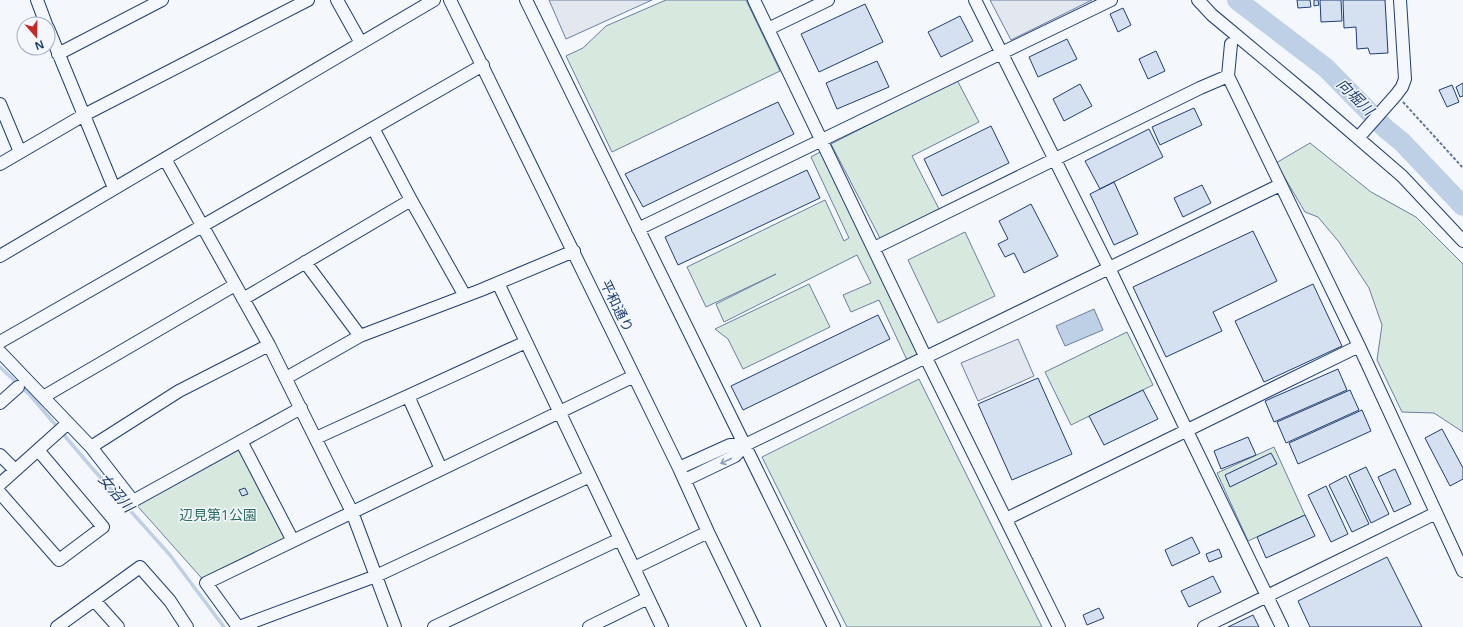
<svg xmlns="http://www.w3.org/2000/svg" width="1463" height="627" viewBox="0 0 1463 627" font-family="'Open Sans','Noto Sans JP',sans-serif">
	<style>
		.green { fill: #d7e8df; stroke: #687fa3 }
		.parking { fill: #e3e8f0; stroke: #687fa3 }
		.water { fill: #bed0e5; stroke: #687fa3 }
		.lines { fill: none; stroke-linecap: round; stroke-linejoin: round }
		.stream { stroke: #bed0e5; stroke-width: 3.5 }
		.river { stroke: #bed0e5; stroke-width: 20 }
		.building { fill: #d5e0f0; stroke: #1d3f73 }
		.minor-casing { stroke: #1d3f73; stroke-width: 14 }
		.path { stroke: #5e769c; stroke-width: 2; stroke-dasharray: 3 2; stroke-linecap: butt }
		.minor { stroke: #f4f7fb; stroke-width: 12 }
		.oneway { stroke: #889bb7 }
		.labels { text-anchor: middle; stroke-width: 3; stroke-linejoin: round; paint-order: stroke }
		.street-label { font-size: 14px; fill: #1d3f73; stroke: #f4f7fb }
		.park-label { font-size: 14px; fill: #2c6c60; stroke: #f4f7fb }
		.water-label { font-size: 15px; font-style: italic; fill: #1d3f73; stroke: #f4f7fb }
	</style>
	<rect width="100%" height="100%" fill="#f4f7fb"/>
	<path class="green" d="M 666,0 L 746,0 L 780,71 L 612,152 L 566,56 L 583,48 L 606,26 Z
		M 957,80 L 979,122 L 912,156 L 939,209 L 881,240 L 831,144 Z
		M 1310,143 L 1371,192 L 1416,217 L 1463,264 L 1463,432 L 1434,413 L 1402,412 L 1377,360 L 1382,325 L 1369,288 L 1339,242 L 1318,217 L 1305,212 L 1276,163 Z
		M 822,151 L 919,354 L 907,360 L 879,300 L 851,312 L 843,295 L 871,283 L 857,255 L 724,322 L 716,304 L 776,274 L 706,307 L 687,267 L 825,200 L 844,241 L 849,238 L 811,157 Z
		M 965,232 L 995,296 L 938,323 L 908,260 Z
		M 809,284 L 830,327 L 743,369 L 728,339 L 715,329 Z
		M 1127,332 L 1153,385 L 1071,425 L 1045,372 Z
		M 919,379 L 1042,627 L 847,627 L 762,457 Z
		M 241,441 L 293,541 L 206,583 L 133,501 Z
		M 1274,447 L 1305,515 L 1248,541 L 1217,473 Z"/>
	<path class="parking" d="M 549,0 L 652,0 L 566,39 Z
		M 990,0 L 1092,0 L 1011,40 Z
		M 1018,339 L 1034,376 L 978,401 L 961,363 Z"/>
	<path class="water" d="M 1094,309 L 1103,330 L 1065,346 L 1056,326 Z"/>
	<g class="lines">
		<path class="stream" d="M 0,367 L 30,395 L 92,468 L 170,555 L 224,627"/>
		<path class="river" d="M 1237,0 L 1326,68 L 1386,129 L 1402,142 L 1463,206"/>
	</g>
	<path class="building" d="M 1297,0 L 1310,0 L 1311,7 L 1298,8 Z
		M 1314,0 L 1318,0 L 1319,5 L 1314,6 Z
		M 1320,0 L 1341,0 L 1342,21 L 1321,22 Z
		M 1343,0 L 1385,0 L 1388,53 L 1370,54 L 1368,48 L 1357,49 L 1356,27 L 1344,28 Z
		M 865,4 L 883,42 L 819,72 L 801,34 Z
		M 1123,8 L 1131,25 L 1118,32 L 1110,14 Z
		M 960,16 L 973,41 L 941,57 L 928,32 Z
		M 1067,39 L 1077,59 L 1038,77 L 1029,57 Z
		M 1156,51 L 1165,71 L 1148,79 L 1139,59 Z
		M 877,61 L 889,87 L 837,109 L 826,83 Z
		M 1463,83 L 1463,96 L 1460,97 L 1456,87 Z
		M 1080,84 L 1092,106 L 1064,121 L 1053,99 Z
		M 1452,85 L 1459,102 L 1447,107 L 1439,90 Z
		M 778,102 L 794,134 L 643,207 L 625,174 Z
		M 1194,108 L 1202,125 L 1160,145 L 1152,127 Z
		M 991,126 L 1009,163 L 942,196 L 924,159 Z
		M 1149,129 L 1163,157 L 1100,189 L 1085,161 Z
		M 807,170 L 820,198 L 678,265 L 665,237 Z
		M 1114,182 L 1138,234 L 1114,245 L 1090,194 Z
		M 1202,185 L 1211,203 L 1183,217 L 1174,198 Z
		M 1031,204 L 1058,256 L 1024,273 L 1014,253 L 1005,257 L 998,244 L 1008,239 L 999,221 Z
		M 1253,231 L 1277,281 L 1213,312 L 1222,331 L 1166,357 L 1133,287 Z
		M 1313,284 L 1342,346 L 1264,382 L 1235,321 Z
		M 878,315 L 890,339 L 743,410 L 731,386 Z
		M 1338,369 L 1347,390 L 1274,422 L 1265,401 Z
		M 1038,378 L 1072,454 L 1012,480 L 978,404 Z
		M 1143,390 L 1158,419 L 1104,445 L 1089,416 Z
		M 1350,390 L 1359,410 L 1286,443 L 1277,422 Z
		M 1362,410 L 1371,431 L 1298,464 L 1289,443 Z
		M 1442,429 L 1463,468 L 1463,479 L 1450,486 L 1425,438 Z
		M 1248,437 L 1256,455 L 1221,469 L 1214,451 Z
		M 1271,453 L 1277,464 L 1230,487 L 1225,475 Z
		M 1366,467 L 1389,514 L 1371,523 L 1349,475 Z
		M 1395,469 L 1411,504 L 1394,512 L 1378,477 Z
		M 1346,476 L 1369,524 L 1352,532 L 1329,485 Z
		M 1326,486 L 1348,534 L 1331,542 L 1308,495 Z
		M 245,488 L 248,494 L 242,496 L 239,490 Z
		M 1305,515 L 1315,536 L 1266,558 L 1257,537 Z
		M 1192,537 L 1200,553 L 1172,566 L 1165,550 Z
		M 1219,549 L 1222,557 L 1209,562 L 1206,554 Z
		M 1387,557 L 1422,627 L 1310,627 L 1298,601 Z
		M 1213,576 L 1221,592 L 1189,607 L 1181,591 Z
		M 1099,608 L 1104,618 L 1087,625 L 1083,615 Z
		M 1253,615 L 1259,627 L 1228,627 Z"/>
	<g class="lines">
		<defs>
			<path id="minor" d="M 37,0 L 46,24
				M 337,0 L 361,43
				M 450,0 L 679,468 L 708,532 L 754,627
				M 526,0 L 834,627
				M 754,0 L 926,358 L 1059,627
				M 975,0 L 1109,268 L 1187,431 L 1282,627
				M 1198,0 L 1212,15 L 1308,95 L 1402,176 L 1463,241
				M 48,28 L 114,188
				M 768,29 L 828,0
				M 1231,44 L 1228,76 L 1359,346 L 1463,571
				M 58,54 L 162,0
				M 0,104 L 20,152
				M 1358,138 L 1396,95 L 1402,87 L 1405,79 L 1400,0
				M 165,159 L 269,345 L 352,512 L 395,627
				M 0,164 L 84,115 L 308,0
				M 411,200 L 465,296
				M 638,229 L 1111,0
				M 874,248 L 1200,88 L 1228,76
				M 0,256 L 434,0
				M 305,262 L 360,336
				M 498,283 L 662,627
				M 243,299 L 411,200 L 373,128
				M 0,342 L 483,65
				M 0,352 L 91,447 L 133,501 L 301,408
				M 286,378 L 360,336 L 481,290 L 574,251
				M 408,396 L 441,469
				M 43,397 L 235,285
				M 0,403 L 18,387
				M 316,438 L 526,342
				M 241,441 L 293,541
				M 745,445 L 1280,185
				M 91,447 L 179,391 L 269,345
				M 0,455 L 15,470
				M 679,468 L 730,445 L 745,445 L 735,456 L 685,480
				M 0,484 L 68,423
				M 0,493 L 59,560 L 103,527 L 38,450
				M 1006,519 L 1359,346
				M 634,568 L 708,532
				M 94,600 L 118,627
				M 57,627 L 140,567 L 170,601 L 187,627
				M 238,627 L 206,583 L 634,376
				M 239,627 L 376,576 L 590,476
				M 434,627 L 620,539
				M 589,627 L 648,598
				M 1204,627 L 1436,513"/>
		</defs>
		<use href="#minor" class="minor-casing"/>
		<path class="path" d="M 1403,102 L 1463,168"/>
		<use href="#minor" class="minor"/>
	</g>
	<defs><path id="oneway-shaft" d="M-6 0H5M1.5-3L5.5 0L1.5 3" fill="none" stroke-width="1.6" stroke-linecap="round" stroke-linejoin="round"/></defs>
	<use class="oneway" href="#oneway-shaft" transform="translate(726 461) rotate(155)"/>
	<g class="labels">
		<g class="street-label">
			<text transform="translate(617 306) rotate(64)" y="5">平和通り</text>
		</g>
		<g class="park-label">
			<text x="218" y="520">辺見第1公園</text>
		</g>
		<g class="water-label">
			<text transform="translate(1355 97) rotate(45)" y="5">向堀川</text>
			<text transform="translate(116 493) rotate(49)" y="5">女沼川</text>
		</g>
	</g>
	<g transform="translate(36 36) rotate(160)"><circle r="19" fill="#f4f7fb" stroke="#9eadc5"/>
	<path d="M0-3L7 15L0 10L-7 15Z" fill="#c62828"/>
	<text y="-6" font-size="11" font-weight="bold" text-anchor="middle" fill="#1d3f73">N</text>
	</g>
</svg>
